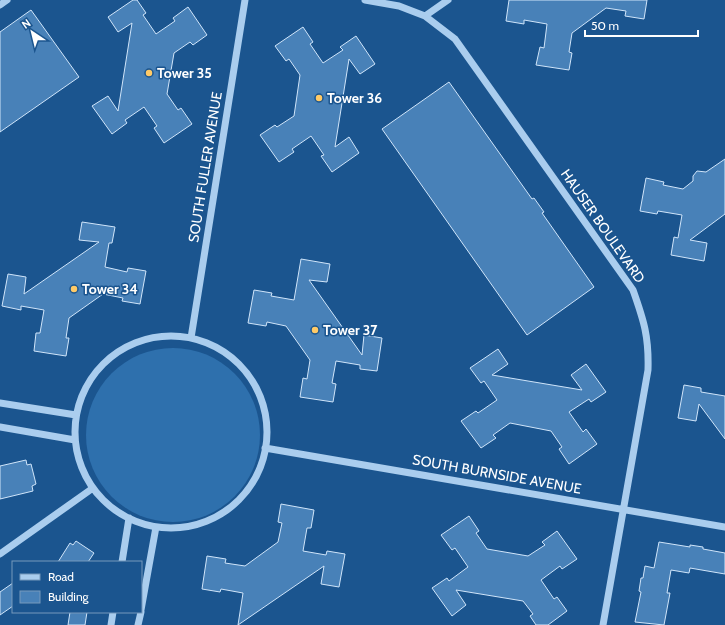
<svg xmlns="http://www.w3.org/2000/svg" width="725" height="625" viewBox="0 0 725 625" font-family="Cabin,sans-serif">
	<style>
		.green { fill: #2e70ad }
		.building { fill: #4881b8; stroke: #d0e5fa }
		.lines { fill: none; stroke-linecap: round; stroke-linejoin: round }
		.minor { stroke: #aacdee; stroke-width: 7 }
		.poi-dot { fill: #ffca67; stroke: #1b558f; stroke-width: 1.5 }
		.labels { text-anchor: middle; stroke-width: 3; stroke-linejoin: round; paint-order: stroke }
		.poi-label { font-size: 14px; font-weight: bold; fill: #fff; stroke: #1b558f; text-anchor: start }
		.street-label { font-size: 14px; fill: #fff; stroke: #1b558f }
	</style>
	<rect width="100%" height="100%" fill="#1b558f"/>
	<path class="green" d="M86 435a87 87 0 1 1 174 0a87 87 0 1 1-174 0Z"/>
	<path class="building" d="M 133,0 L 137,0 L 146,13 L 143,15 L 156,34 L 175,21 L 173,18 L 188,7 L 207,35 L 193,45 L 190,42 L 174,53 L 167,94 L 178,110 L 181,108 L 192,124 L 164,143 L 154,128 L 157,126 L 144,107 L 125,120 L 127,123 L 112,134 L 92,106 L 108,96 L 118,111 L 132,23 L 118,32 L 108,17 Z
		M 509,0 L 647,0 L 644,19 L 625,16 L 626,11 L 606,8 L 572,33 L 569,52 L 572,53 L 569,70 L 536,65 L 540,47 L 544,48 L 547,24 L 524,20 L 524,24 L 506,21 Z
		M 31,10 L 79,77 L 0,132 L 0,32 Z
		M 303,27 L 313,42 L 310,44 L 323,63 L 343,50 L 340,47 L 356,36 L 375,64 L 360,74 L 349,59 L 335,147 L 349,137 L 359,153 L 332,172 L 321,156 L 324,155 L 311,136 L 292,149 L 294,152 L 279,162 L 260,135 L 275,125 L 277,127 L 294,116 L 300,75 L 289,59 L 286,61 L 275,46 Z
		M 449,82 L 532,199 L 534,198 L 544,212 L 542,213 L 594,287 L 527,335 L 382,129 Z
		M 725,159 L 725,214 L 690,240 L 707,243 L 704,261 L 671,255 L 674,237 L 678,238 L 682,215 L 658,211 L 657,214 L 640,211 L 646,178 L 664,182 L 663,185 L 683,189 L 693,181 L 693,176 L 697,171 L 706,172 Z
		M 82,222 L 115,227 L 112,243 L 109,243 L 105,267 L 127,272 L 128,268 L 146,271 L 140,304 L 122,301 L 123,298 L 103,294 L 69,318 L 66,338 L 69,338 L 66,356 L 34,351 L 36,333 L 40,333 L 44,310 L 21,306 L 21,310 L 2,306 L 8,274 L 26,277 L 24,294 L 99,242 L 79,240 Z
		M 301,259 L 330,264 L 327,282 L 309,280 L 362,355 L 364,335 L 382,338 L 377,371 L 360,369 L 360,365 L 336,361 L 332,383 L 336,384 L 333,402 L 300,397 L 303,378 L 307,379 L 310,360 L 286,326 L 267,322 L 266,326 L 248,323 L 254,290 L 272,293 L 271,296 L 294,300 Z
		M 498,349 L 508,364 L 492,375 L 582,390 L 571,375 L 586,364 L 606,392 L 591,402 L 589,399 L 569,412 L 583,432 L 586,429 L 597,444 L 569,464 L 559,449 L 562,447 L 551,431 L 510,423 L 493,435 L 496,438 L 481,448 L 461,421 L 476,411 L 478,413 L 497,400 L 484,381 L 481,383 L 470,368 Z
		M 684,385 L 701,388 L 701,392 L 725,396 L 725,439 L 699,404 L 696,421 L 678,418 Z
		M 26,460 L 27,465 L 31,464 L 36,484 L 32,486 L 33,491 L 0,499 L 0,466 Z
		M 281,504 L 314,510 L 311,528 L 307,528 L 303,551 L 326,555 L 327,551 L 345,554 L 339,587 L 321,584 L 324,566 L 238,625 L 243,593 L 221,589 L 220,592 L 202,589 L 207,556 L 226,559 L 225,563 L 245,566 L 278,542 L 282,523 L 278,522 Z
		M 469,516 L 479,531 L 476,533 L 487,549 L 528,556 L 545,545 L 542,542 L 557,531 L 577,559 L 562,569 L 560,566 L 541,580 L 554,599 L 557,597 L 567,611 L 548,625 L 536,625 L 530,616 L 533,614 L 523,601 L 456,590 L 466,605 L 452,616 L 432,588 L 447,578 L 449,581 L 468,567 L 455,548 L 452,550 L 441,535 Z
		M 76,541 L 94,553 L 88,562 L 58,562 L 70,543 L 73,545 Z
		M 659,542 L 690,547 L 690,545 L 703,547 L 703,549 L 725,553 L 725,574 L 690,568 L 689,573 L 671,570 L 667,593 L 670,593 L 664,625 L 635,622 L 641,592 L 639,591 L 641,578 L 643,578 L 645,566 L 654,568 Z
		M 13,583 L 13,606 L 0,615 L 0,592 Z
		M 70,612 L 87,612 L 85,625 L 68,625 Z"/>
	<g class="lines">
		<path class="minor" d="M 365,0 L 399,6 L 425,16 L 455,39 L 633,290 C 644,321 649,337 648,370 L 603,625
			M 0,5 L 7,0
			M 425,16 L 448,0
			M75 432a96 96 0 1 1 192 0a96 96 0 1 1-192 0Z
			M 191,338 L 245,0
			M 0,403 L 76,415
			M 0,427 L 75,440
			M 265,448 L 725,527
			M 0,554 L 93,488
			M 122,562 L 129,518
			M 141,610 L 156,527
			M 111,625 L 113,612
			M 138,625 L 141,612"/>
	</g>
	<g class="poi-dot">
		<circle cx="149" cy="73" r="4"/>
		<circle cx="319" cy="98" r="4"/>
		<circle cx="74" cy="289" r="4"/>
		<circle cx="315" cy="330" r="4"/>
	</g>
	<g class="labels">
		<g class="poi-label">
			<text x="157" y="78">Tower 35</text>
			<text x="327" y="103">Tower 36</text>
			<text x="82" y="294">Tower 34</text>
			<text x="323" y="335">Tower 37</text>
		</g>
		<g class="street-label">
			<text transform="translate(205 167) rotate(-81)" y="5">SOUTH FULLER AVENUE</text>
			<text transform="translate(603 226) rotate(55)" y="5">HAUSER BOULEVARD</text>
			<text transform="translate(497 474) rotate(10)" y="5">SOUTH BURNSIDE AVENUE</text>
		</g>
	</g>
	<rect x="12" y="561" width="130" height="52" fill="#1b558f" stroke="#7699bc"/>
	<rect x="20" y="574" width="20" height="6" fill="#aacdee" stroke="#7699bc"/>
	<text x="48" y="581" font-size="12" fill="#ffffff">Road</text>
	<rect x="20" y="591" width="20" height="12" fill="#4881b8" stroke="#7699bc"/>
	<text x="48" y="601" font-size="12" fill="#ffffff">Building</text>
	<g transform="translate(32 32) rotate(325)" stroke="#1b558f" stroke-width="3" paint-order="stroke">
	<path d="M0-3L7 15L0 10L-7 15Z" fill="#ffffff"/>
	<text y="-6" font-size="11" font-weight="bold" text-anchor="middle" fill="#ffffff">N</text>
	</g>
	<path d="M585 30v6h113v-6" fill="none" stroke="#ffffff" stroke-width="2"/>
	<text x="591" y="30" font-size="12" fill="#ffffff" stroke="#1b558f" stroke-width="3" paint-order="stroke">50 m</text>
</svg>
